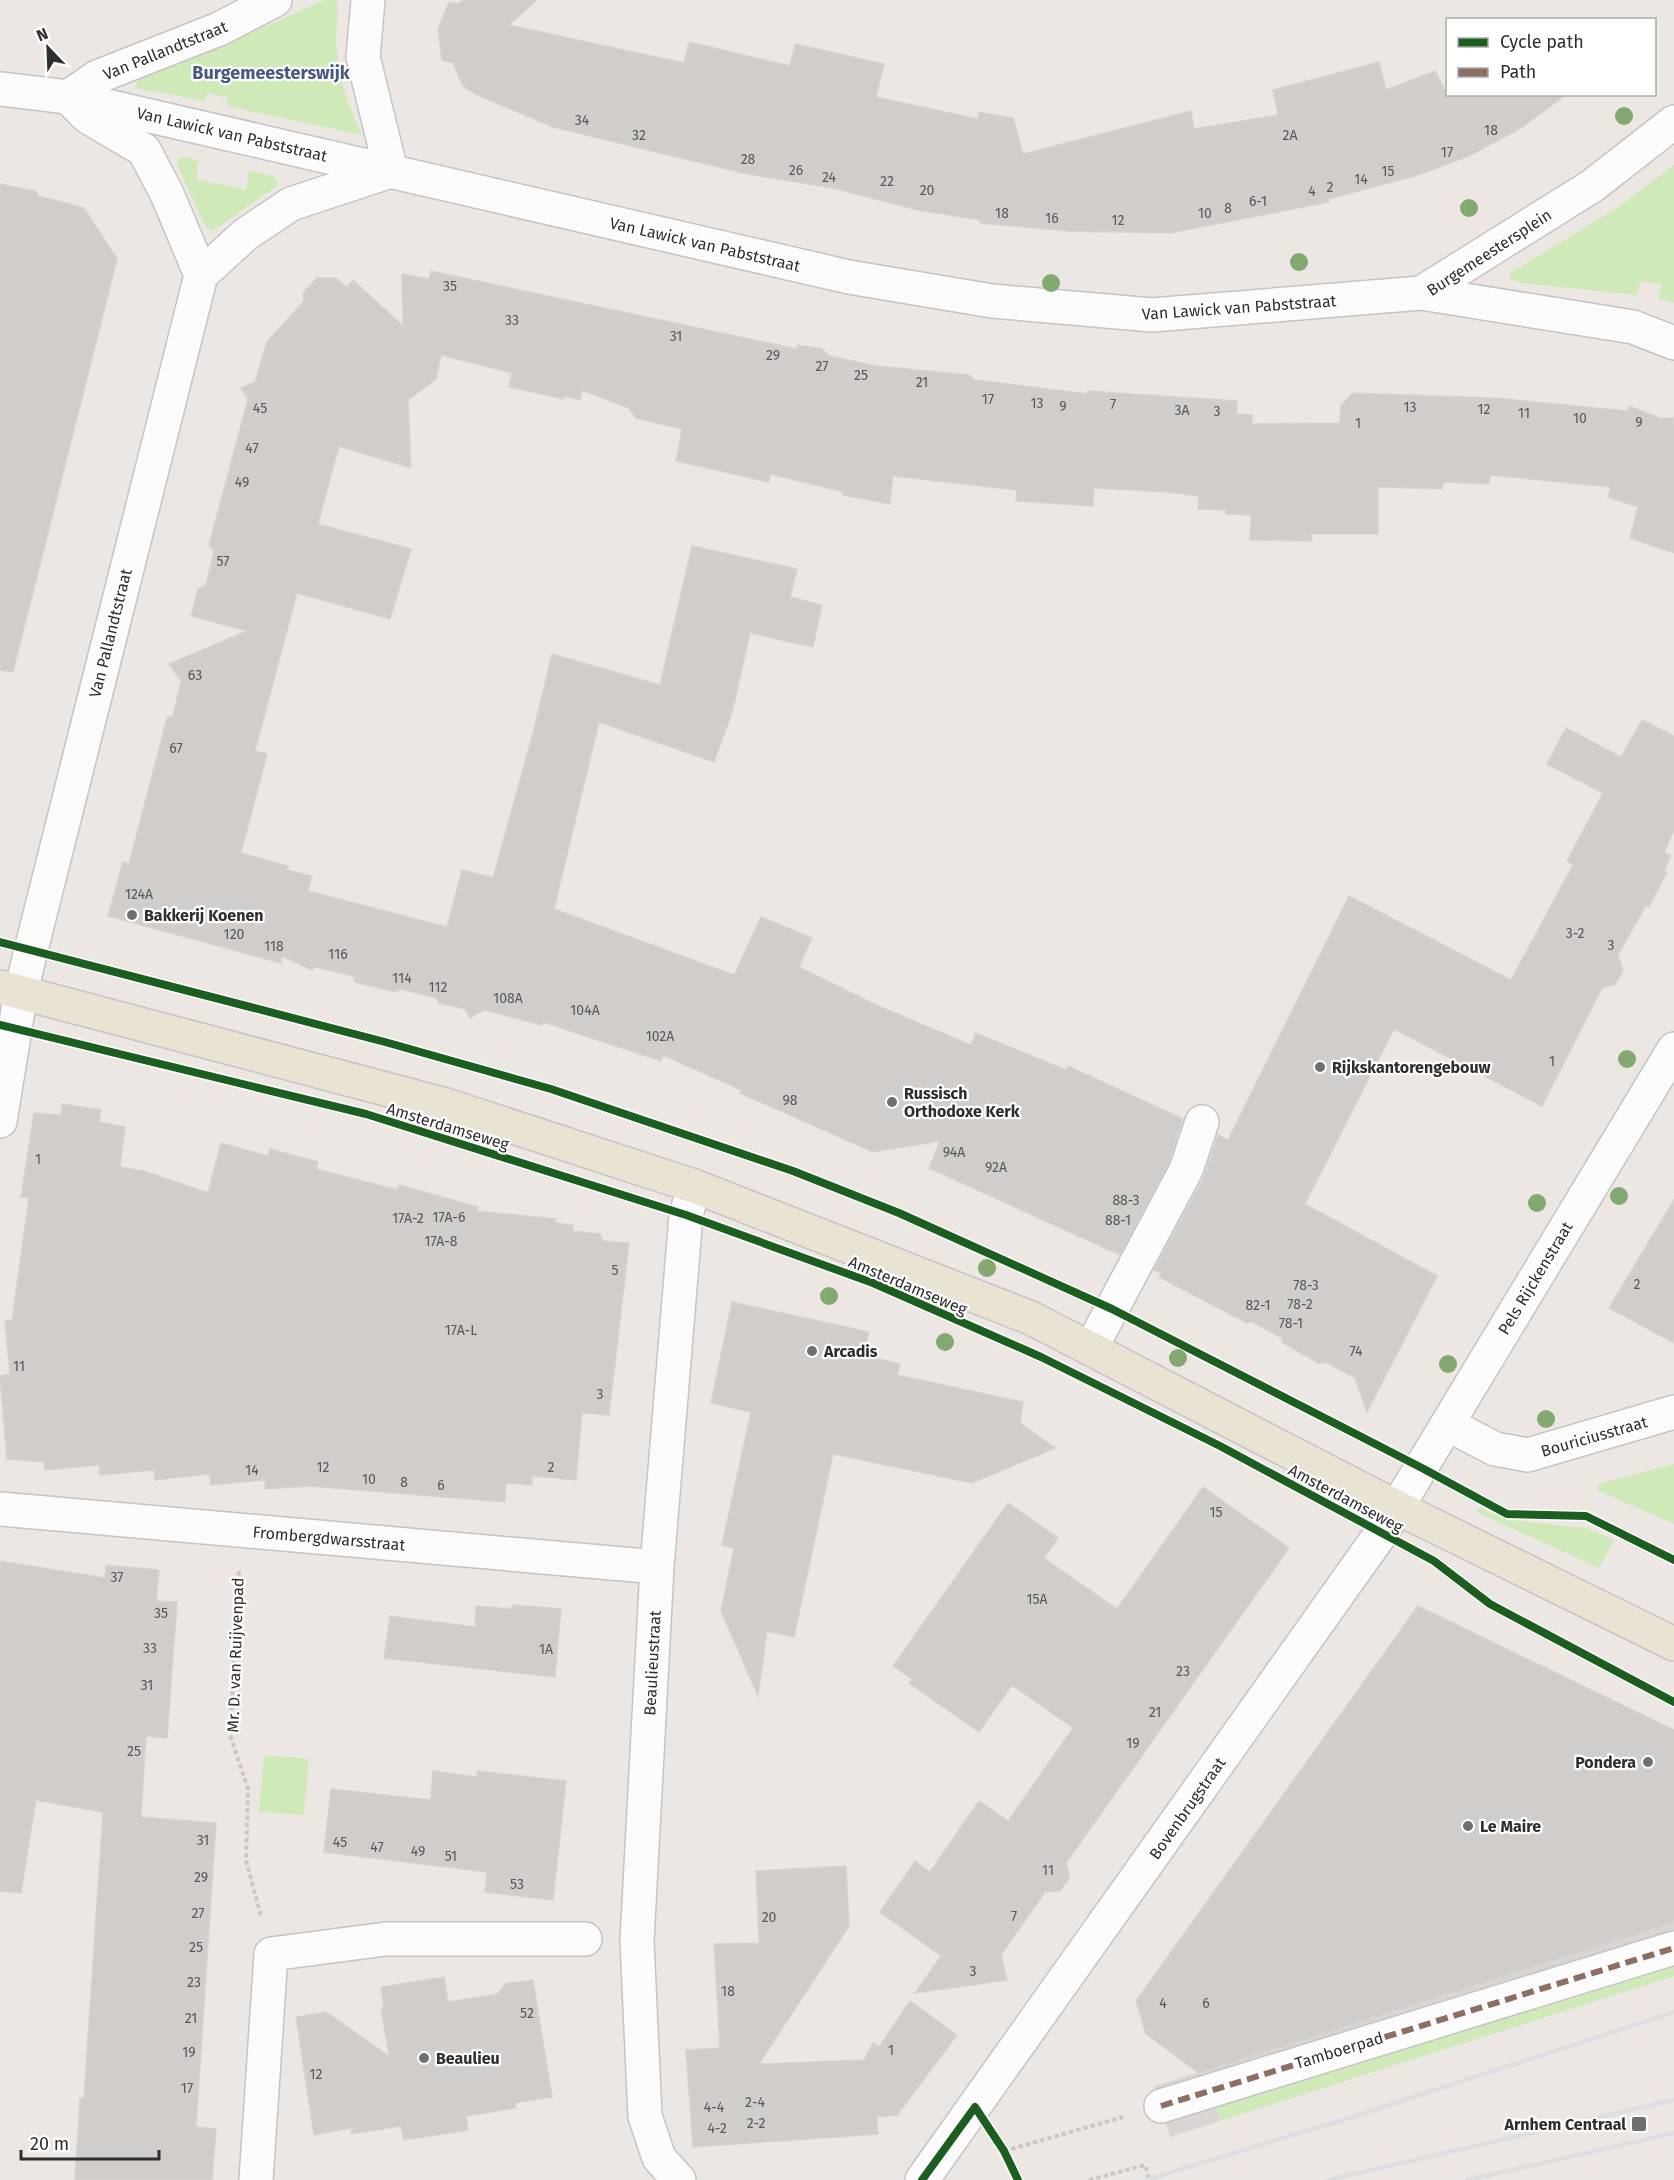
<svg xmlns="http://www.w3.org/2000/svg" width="1674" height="2180" viewBox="0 0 1674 2180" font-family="'Fira Sans',sans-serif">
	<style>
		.green { fill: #d0e9b9 }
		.plaza { fill: #dad5d2 }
		.building { fill: #d0cdca; stroke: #d7d3cf; stroke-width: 1.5 }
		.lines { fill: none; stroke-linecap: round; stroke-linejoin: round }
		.minor-casing { stroke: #c5c4c4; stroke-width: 36 }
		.major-casing { stroke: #c6c4c3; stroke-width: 36 }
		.path { stroke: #c9c9c8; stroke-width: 4; stroke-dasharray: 4.5 3; stroke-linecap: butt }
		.minor { stroke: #fcfbfb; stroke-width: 33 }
		.major { stroke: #e9e3d4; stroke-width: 33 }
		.rail { stroke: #dedee0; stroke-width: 4.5 }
		.quiet { stroke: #8d6e63; stroke-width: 6; stroke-dasharray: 12 6; stroke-linecap: butt }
		.cycleway-casing { stroke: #fff; stroke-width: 11 }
		.cycleway { stroke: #1b5e20; stroke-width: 8 }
		.tree { fill: #84a871 }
		.poi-dot { fill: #706f6d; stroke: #fff; stroke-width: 2 }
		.labels { text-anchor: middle; stroke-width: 4.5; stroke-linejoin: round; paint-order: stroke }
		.number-label { font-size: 14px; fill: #585857 }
		.street-label { font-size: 16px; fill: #2e2e2e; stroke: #fff }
		.poi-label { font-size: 16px; font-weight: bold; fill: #2e2e2e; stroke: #fff; text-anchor: start }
		.neighbourhood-label { font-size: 18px; font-weight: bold; fill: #485784; stroke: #fff }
	</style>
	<rect width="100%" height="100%" fill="#ece7e3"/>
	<path class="green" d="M 325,0 L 337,0 C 339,17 335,34 337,51 C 339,81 350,108 362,135 L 227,106 L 228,98 L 207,93 L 205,101 L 135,88 L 140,75 L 193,58 Z
		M 184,157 L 199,160 L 196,179 L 246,190 L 249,171 L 274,176 L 278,185 L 216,229 L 210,230 L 205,226 L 177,164 L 178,159 Z
		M 1674,165 L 1674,303 L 1659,299 L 1661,284 L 1641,281 L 1637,295 L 1521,283 L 1512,280 L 1509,276 L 1512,272 L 1620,206 Z
		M 1674,1464 L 1674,1524 L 1597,1490 L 1599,1484 Z
		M 1479,1508 L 1509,1520 L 1587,1528 L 1614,1540 L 1599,1568 L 1476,1512 Z
		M 264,1755 L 309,1759 L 304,1815 L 259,1812 Z
		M 1674,1963 L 1674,1976 L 1220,2121 L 1216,2107 Z"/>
	<path class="plaza" d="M 1674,1922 L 1674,1963 L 1216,2107 L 1220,2121 L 1170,2137 L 1155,2086 Z"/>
	<path class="building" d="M 463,0 L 537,0 L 509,25 L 684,63 L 689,42 L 790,66 L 795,44 L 884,64 L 876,97 L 978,119 L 979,112 L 1013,118 L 1023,154 L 1191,111 L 1194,129 L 1278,115 L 1273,90 L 1379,62 L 1386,90 L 1435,71 L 1447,94 L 1567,94 L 1521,128 L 1469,156 L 1418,175 L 1329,199 L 1329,202 L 1170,233 L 1068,231 L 980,223 L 980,220 L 918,210 L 833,188 L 747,174 L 553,127 L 477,95 L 463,86 L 453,63 L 442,60 L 438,29 L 449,2 L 458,4 Z
		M 0,184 L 35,191 L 39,196 L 84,208 L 117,259 L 13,672 L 0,670 Z
		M 431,271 L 797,349 L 798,345 L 822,349 L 829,356 L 877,366 L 969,375 L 975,380 L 1088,394 L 1088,391 L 1237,401 L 1237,414 L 1252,415 L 1252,424 L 1340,423 L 1341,405 L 1353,393 L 1494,398 L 1628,411 L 1629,406 L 1660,418 L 1674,418 L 1674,553 L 1630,538 L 1638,507 L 1608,497 L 1611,487 L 1490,475 L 1489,484 L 1443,482 L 1442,489 L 1378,487 L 1378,534 L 1311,534 L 1312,541 L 1250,540 L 1251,515 L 1226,514 L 1226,510 L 1198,509 L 1199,496 L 1167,492 L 1094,488 L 1093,506 L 1016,501 L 1017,490 L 893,476 L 890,504 L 843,495 L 844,492 L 770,474 L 769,482 L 676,461 L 682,429 L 636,418 L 629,408 L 582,390 L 580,400 L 564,396 L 564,399 L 509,387 L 512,373 L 441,355 L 436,379 L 408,400 L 411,468 L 339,446 L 318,524 L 411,549 L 390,619 L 297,593 L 255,751 L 267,754 L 241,853 L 288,866 L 287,870 L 312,876 L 308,891 L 447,927 L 462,870 L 493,878 L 534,729 L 552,654 L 660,685 L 692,546 L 797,569 L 790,597 L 822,605 L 813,647 L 750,633 L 732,713 L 714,762 L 599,722 L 554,909 L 734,975 L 761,917 L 812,938 L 799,967 L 876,1005 L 971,1045 L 976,1033 L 1066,1070 L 1068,1066 L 1183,1119 L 1169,1163 L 1120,1255 L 929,1168 L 940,1141 L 873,1152 L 740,1093 L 741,1090 L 663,1055 L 661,1061 L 543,1022 L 542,1025 L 484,1010 L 470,1018 L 465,1009 L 439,1003 L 436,998 L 400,989 L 395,992 L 355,982 L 353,976 L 316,967 L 312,970 L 282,956 L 281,963 L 108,916 L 123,862 L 129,864 L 167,718 L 173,716 L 181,681 L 169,664 L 247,631 L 191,616 L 198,589 L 206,585 L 214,552 L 209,545 L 248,399 L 241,388 L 255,382 L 267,342 L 304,301 L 303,293 L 317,278 L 336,278 L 347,287 L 353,280 L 403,326 L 402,274 L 429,279 Z
		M 1642,720 L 1674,736 L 1674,830 L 1664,853 L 1671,856 L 1664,871 L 1667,872 L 1649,907 L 1646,905 L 1618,955 L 1623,971 L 1615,984 L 1602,988 L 1542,1106 L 1394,1029 L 1305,1204 L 1437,1276 L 1367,1412 L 1355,1378 L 1326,1362 L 1320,1364 L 1283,1343 L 1282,1338 L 1252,1322 L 1247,1323 L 1159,1277 L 1161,1273 L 1154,1270 L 1203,1179 L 1218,1135 L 1228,1140 L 1349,896 L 1511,980 L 1573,865 L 1567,861 L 1603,793 L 1547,764 L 1566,728 L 1621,757 Z
		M 62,1104 L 101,1110 L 99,1122 L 125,1127 L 120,1167 L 144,1171 L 208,1193 L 221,1143 L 268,1156 L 270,1149 L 318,1162 L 316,1169 L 398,1190 L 399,1185 L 478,1207 L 476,1211 L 556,1219 L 555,1223 L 573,1225 L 573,1231 L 600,1234 L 603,1241 L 629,1243 L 609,1415 L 582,1413 L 576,1480 L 532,1476 L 532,1485 L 506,1483 L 505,1502 L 309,1486 L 265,1489 L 265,1480 L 211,1485 L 209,1474 L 155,1480 L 154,1470 L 100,1475 L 99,1465 L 45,1470 L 44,1462 L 7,1459 L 0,1376 L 10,1374 L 5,1320 L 12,1320 L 29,1198 L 21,1197 L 34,1113 L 61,1115 Z
		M 1674,1200 L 1674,1343 L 1609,1308 Z
		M 732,1302 L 869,1332 L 863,1355 L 900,1364 L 897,1375 L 1023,1402 L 1020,1423 L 1055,1448 L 972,1483 L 833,1454 L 794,1637 L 767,1631 L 758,1696 L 721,1611 L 734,1548 L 722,1545 L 751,1412 L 711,1403 Z
		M 1203,1487 L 1289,1548 L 1066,1863 L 1070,1877 L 1060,1891 L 1045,1892 L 1001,1955 L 1007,1980 L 915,1993 L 941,1956 L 880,1912 L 915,1861 L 930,1872 L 979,1801 L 1008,1821 L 1073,1728 L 1012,1685 L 979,1732 L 909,1683 L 912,1679 L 893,1666 L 1008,1503 L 1058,1538 L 1044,1558 L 1117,1609 Z
		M 0,1561 L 105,1578 L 106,1565 L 159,1570 L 156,1601 L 177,1602 L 167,1738 L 146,1736 L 141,1817 L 216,1823 L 196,2127 L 216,2129 L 212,2180 L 75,2180 L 80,2098 L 84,2098 L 103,1812 L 36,1800 L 21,1893 L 0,1891 Z
		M 513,1605 L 561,1609 L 555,1677 L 384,1658 L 390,1616 L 475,1627 L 476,1606 L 512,1609 Z
		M 1418,1606 L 1674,1730 L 1674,1922 L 1199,2073 L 1146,2034 L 1136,2001 Z
		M 433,1771 L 477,1777 L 477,1771 L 566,1781 L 553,1900 L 485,1892 L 487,1872 L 324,1852 L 331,1789 L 431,1800 Z
		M 846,1866 L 849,1926 L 759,2064 L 864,2060 L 873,2043 L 879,2047 L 910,2001 L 957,2035 L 897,2115 L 877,2117 L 878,2134 L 693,2147 L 686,2050 L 720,2048 L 714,1944 L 759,1943 L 756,1871 Z
		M 444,1977 L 448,2002 L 498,1994 L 505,1984 L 533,1980 L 552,2097 L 515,2103 L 516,2108 L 466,2116 L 468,2130 L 404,2140 L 401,2126 L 352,2134 L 351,2128 L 314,2135 L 296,2017 L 326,2012 L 389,2056 L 381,2008 L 384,2008 L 381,1987 Z"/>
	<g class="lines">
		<defs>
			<path id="minor" d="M 275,0 L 219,29 L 97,77 L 68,97 L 88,117 L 144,150 L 167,194 L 201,275 L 246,234 L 291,204 L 391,171 L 363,57 L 368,0
				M 0,89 L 68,97 L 849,277 L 992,301 L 1152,315 L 1421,293 L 1633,327 L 1674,343
				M 1421,293 L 1592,186 L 1674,122
				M 0,1121 L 21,992 L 31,950 L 201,275
				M 1091,1348 L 1186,1170 L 1202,1122
				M 1449,1425 L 1495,1449 L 1528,1455 L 1674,1412
				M 0,1509 L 657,1567
				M 1161,2106 L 1674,1948
				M 256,2180 L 271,1954 L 386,1939 L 585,1939
				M 679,2180 L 659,2158 L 645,2116 L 637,1941 L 657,1567 L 686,1215 L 694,1186
				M 922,2180 L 1382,1532 L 1674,1049"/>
			<path id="major" d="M 0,987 L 446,1105 L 694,1186 L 1031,1318 L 1398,1508 L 1674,1644"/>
		</defs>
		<use href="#minor" class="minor-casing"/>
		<use href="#major" class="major-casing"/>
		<path class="path" d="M 239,1571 L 230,1735 L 248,1789 L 246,1860 L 261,1916
			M 1004,2151 L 1123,2117
			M 1089,2180 L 1145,2165 L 1149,2180"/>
		<use href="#minor" class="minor"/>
		<use href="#major" class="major"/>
		<path class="rail" d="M 1146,2180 L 1365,2113 L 1674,2012
			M 1328,2180 L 1674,2100
			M 1468,2180 L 1674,2133"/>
		<path class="quiet" d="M 1161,2106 L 1674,1948"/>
		<defs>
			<path id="cycleway" d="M 0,942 L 385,1042 L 551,1089 L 793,1171 L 899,1213 L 1112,1309 L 1422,1468 L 1507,1514 L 1586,1516 L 1674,1560
				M 0,1025 L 366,1114 L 686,1215 L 873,1283 L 1041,1357 L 1220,1446 L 1434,1561 L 1490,1604 L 1674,1702
				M 922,2180 L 975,2107 L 1004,2151 L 1018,2180"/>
		</defs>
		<use href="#cycleway" class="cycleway-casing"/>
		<use href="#cycleway" class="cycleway"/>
	</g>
	<g class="tree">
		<circle cx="1624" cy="116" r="9"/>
		<circle cx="1469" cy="208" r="9"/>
		<circle cx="1299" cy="262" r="9"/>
		<circle cx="1051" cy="283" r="9"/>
		<circle cx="1627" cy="1059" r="9"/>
		<circle cx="1619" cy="1196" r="9"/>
		<circle cx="1537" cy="1203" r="9"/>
		<circle cx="987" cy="1268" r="9"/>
		<circle cx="829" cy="1296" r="9"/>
		<circle cx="945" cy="1342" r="9"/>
		<circle cx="1178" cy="1358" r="9"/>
		<circle cx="1448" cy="1364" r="9"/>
		<circle cx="1546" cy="1419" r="9"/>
	</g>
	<g class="poi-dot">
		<circle cx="132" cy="915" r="6"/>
		<circle cx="1320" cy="1067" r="6"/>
		<circle cx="892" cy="1102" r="6"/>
		<circle cx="812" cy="1351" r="6"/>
		<circle cx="1648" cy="1762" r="6"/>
		<circle cx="1468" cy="1826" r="6"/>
		<circle cx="424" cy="2058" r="6"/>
		<rect x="1631" y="2116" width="16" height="16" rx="3"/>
	</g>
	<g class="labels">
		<g class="number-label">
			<text x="582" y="125">34</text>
			<text x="1491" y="135">18</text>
			<text x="639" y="140">32</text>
			<text x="1290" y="140">2A</text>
			<text x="1447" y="157">17</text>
			<text x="748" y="164">28</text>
			<text x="796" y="175">26</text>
			<text x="1388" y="176">15</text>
			<text x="829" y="182">24</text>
			<text x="1361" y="184">14</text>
			<text x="887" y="186">22</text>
			<text x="1330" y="192">2</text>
			<text x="927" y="195">20</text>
			<text x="1312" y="196">4</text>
			<text x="1258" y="206">6-1</text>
			<text x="1228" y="213">8</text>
			<text x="1002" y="218">18</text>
			<text x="1205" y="218">10</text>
			<text x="1052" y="223">16</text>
			<text x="1118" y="225">12</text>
			<text x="450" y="291">35</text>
			<text x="512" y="325">33</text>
			<text x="676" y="341">31</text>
			<text x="773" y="360">29</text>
			<text x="822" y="371">27</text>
			<text x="861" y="380">25</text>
			<text x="922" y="387">21</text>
			<text x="988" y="404">17</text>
			<text x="1037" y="408">13</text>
			<text x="1113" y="409">7</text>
			<text x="1063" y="411">9</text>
			<text x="1410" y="412">13</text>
			<text x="260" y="413">45</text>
			<text x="1484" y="414">12</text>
			<text x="1182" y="415">3A</text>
			<text x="1217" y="416">3</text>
			<text x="1524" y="418">11</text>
			<text x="1580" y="423">10</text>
			<text x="1639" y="427">9</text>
			<text x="1358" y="428">1</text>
			<text x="252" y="453">47</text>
			<text x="242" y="487">49</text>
			<text x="223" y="566">57</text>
			<text x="195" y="680">63</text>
			<text x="176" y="753">67</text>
			<text x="139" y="899">124A</text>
			<text x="1575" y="938">3-2</text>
			<text x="234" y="939">120</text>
			<text x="1611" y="950">3</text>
			<text x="274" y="951">118</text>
			<text x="338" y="959">116</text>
			<text x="402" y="983">114</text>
			<text x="438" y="992">112</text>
			<text x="508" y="1003">108A</text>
			<text x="585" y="1015">104A</text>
			<text x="660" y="1041">102A</text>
			<text x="1552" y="1066">1</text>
			<text x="790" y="1105">98</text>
			<text x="954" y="1157">94A</text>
			<text x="38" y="1164">1</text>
			<text x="996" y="1172">92A</text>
			<text x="1126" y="1205">88-3</text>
			<text x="449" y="1222">17A-6</text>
			<text x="408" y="1223">17A-2</text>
			<text x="1118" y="1225">88-1</text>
			<text x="441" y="1246">17A-8</text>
			<text x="615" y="1275">5</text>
			<text x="1637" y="1289">2</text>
			<text x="1306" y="1290">78-3</text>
			<text x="1300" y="1309">78-2</text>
			<text x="1258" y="1310">82-1</text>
			<text x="1291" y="1328">78-1</text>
			<text x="461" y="1335">17A-L</text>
			<text x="1356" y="1356">74</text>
			<text x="19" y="1371">11</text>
			<text x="600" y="1399">3</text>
			<text x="323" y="1472">12</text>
			<text x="551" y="1472">2</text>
			<text x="252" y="1475">14</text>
			<text x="369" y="1484">10</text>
			<text x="404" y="1487">8</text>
			<text x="441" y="1490">6</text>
			<text x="1216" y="1517">15</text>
			<text x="117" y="1582">37</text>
			<text x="1037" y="1604">15A</text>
			<text x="161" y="1618">35</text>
			<text x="150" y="1653">33</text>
			<text x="546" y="1654">1A</text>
			<text x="1183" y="1676">23</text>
			<text x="147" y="1690">31</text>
			<text x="1155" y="1717">21</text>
			<text x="1133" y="1748">19</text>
			<text x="134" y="1756">25</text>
			<text x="203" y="1845">31</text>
			<text x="340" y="1847">45</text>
			<text x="377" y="1852">47</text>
			<text x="418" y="1856">49</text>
			<text x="451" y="1861">51</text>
			<text x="1048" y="1875">11</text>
			<text x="201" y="1882">29</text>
			<text x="517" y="1889">53</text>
			<text x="198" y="1918">27</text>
			<text x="1014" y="1921">7</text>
			<text x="769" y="1922">20</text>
			<text x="196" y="1952">25</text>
			<text x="973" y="1976">3</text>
			<text x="194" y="1987">23</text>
			<text x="728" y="1996">18</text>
			<text x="1163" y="2008">4</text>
			<text x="1206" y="2008">6</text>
			<text x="527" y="2018">52</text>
			<text x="191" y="2023">21</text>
			<text x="891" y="2055">1</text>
			<text x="189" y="2057">19</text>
			<text x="316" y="2079">12</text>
			<text x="187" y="2093">17</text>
			<text x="755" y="2107">2-4</text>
			<text x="714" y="2112">4-4</text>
			<text x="756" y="2128">2-2</text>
			<text x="717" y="2133">4-2</text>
		</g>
		<g class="street-label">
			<text transform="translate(165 50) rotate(-22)" y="6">Van Pallandtstraat</text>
			<text transform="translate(232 134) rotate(13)" y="6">Van Lawick van Pabststraat</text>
			<text transform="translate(705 244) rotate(13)" y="6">Van Lawick van Pabststraat</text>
			<text transform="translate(1489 252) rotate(-33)" y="6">Burgemeestersplein</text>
			<text transform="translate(1239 307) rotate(-4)" y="6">Van Lawick van Pabststraat</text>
			<text transform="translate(110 633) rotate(-76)" y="6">Van Pallandtstraat</text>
			<text transform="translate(448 1126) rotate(17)" y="6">Amsterdamseweg</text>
			<text transform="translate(1535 1278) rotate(-59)" y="6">Pels Rijckenstraat</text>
			<text transform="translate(908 1285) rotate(23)" y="6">Amsterdamseweg</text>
			<text transform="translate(1594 1436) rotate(-16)" y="6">Bouriciusstraat</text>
			<text transform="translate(1346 1498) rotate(28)" y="6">Amsterdamseweg</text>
			<text transform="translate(329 1538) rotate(5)" y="6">Frombergdwarsstraat</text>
			<text transform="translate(235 1655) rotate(-88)" y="6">Mr. D. van Ruijvenpad</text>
			<text transform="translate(652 1663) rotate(-87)" y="6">Beaulieustraat</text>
			<text transform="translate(1187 1808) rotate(-55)" y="6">Bovenbrugstraat</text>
			<text transform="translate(1339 2050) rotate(-17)" y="6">Tamboerpad</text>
		</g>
		<g class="poi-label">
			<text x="144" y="921">Bakkerij Koenen</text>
			<text x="1332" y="1073">Rijkskantorengebouw</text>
			<text x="904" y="1099">Russisch<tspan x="904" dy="18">Orthodoxe Kerk</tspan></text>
			<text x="824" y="1357">Arcadis</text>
			<text x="1636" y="1768" text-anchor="end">Pondera</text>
			<text x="1480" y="1832">Le Maire</text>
			<text x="436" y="2064">Beaulieu</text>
			<text x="1626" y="2130" text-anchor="end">Arnhem Centraal</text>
		</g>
		<g class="neighbourhood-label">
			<text x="271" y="79">Burgemeesterswijk</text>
		</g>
	</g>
	<rect x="1446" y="18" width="210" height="78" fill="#ffffff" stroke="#ababab" stroke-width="1.5"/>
	<rect x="1458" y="38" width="30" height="9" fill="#1b5e20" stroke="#ababab" stroke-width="1.5"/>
	<text x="1500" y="48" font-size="18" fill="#2e2e2e">Cycle path</text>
	<rect x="1458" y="68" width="30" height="9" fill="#8d6e63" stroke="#ababab" stroke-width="1.5"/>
	<text x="1500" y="78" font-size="18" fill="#2e2e2e">Path</text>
	<g transform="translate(48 48) rotate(337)" stroke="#ffffff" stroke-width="4.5" paint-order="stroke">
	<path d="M0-4.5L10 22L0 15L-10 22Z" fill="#2e2e2e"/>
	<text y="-9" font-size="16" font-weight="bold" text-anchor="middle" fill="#2e2e2e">N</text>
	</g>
	<path d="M21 2150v9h138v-9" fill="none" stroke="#2e2e2e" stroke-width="3"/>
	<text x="30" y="2150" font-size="18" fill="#2e2e2e" stroke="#ffffff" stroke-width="4.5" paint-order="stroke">20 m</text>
</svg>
